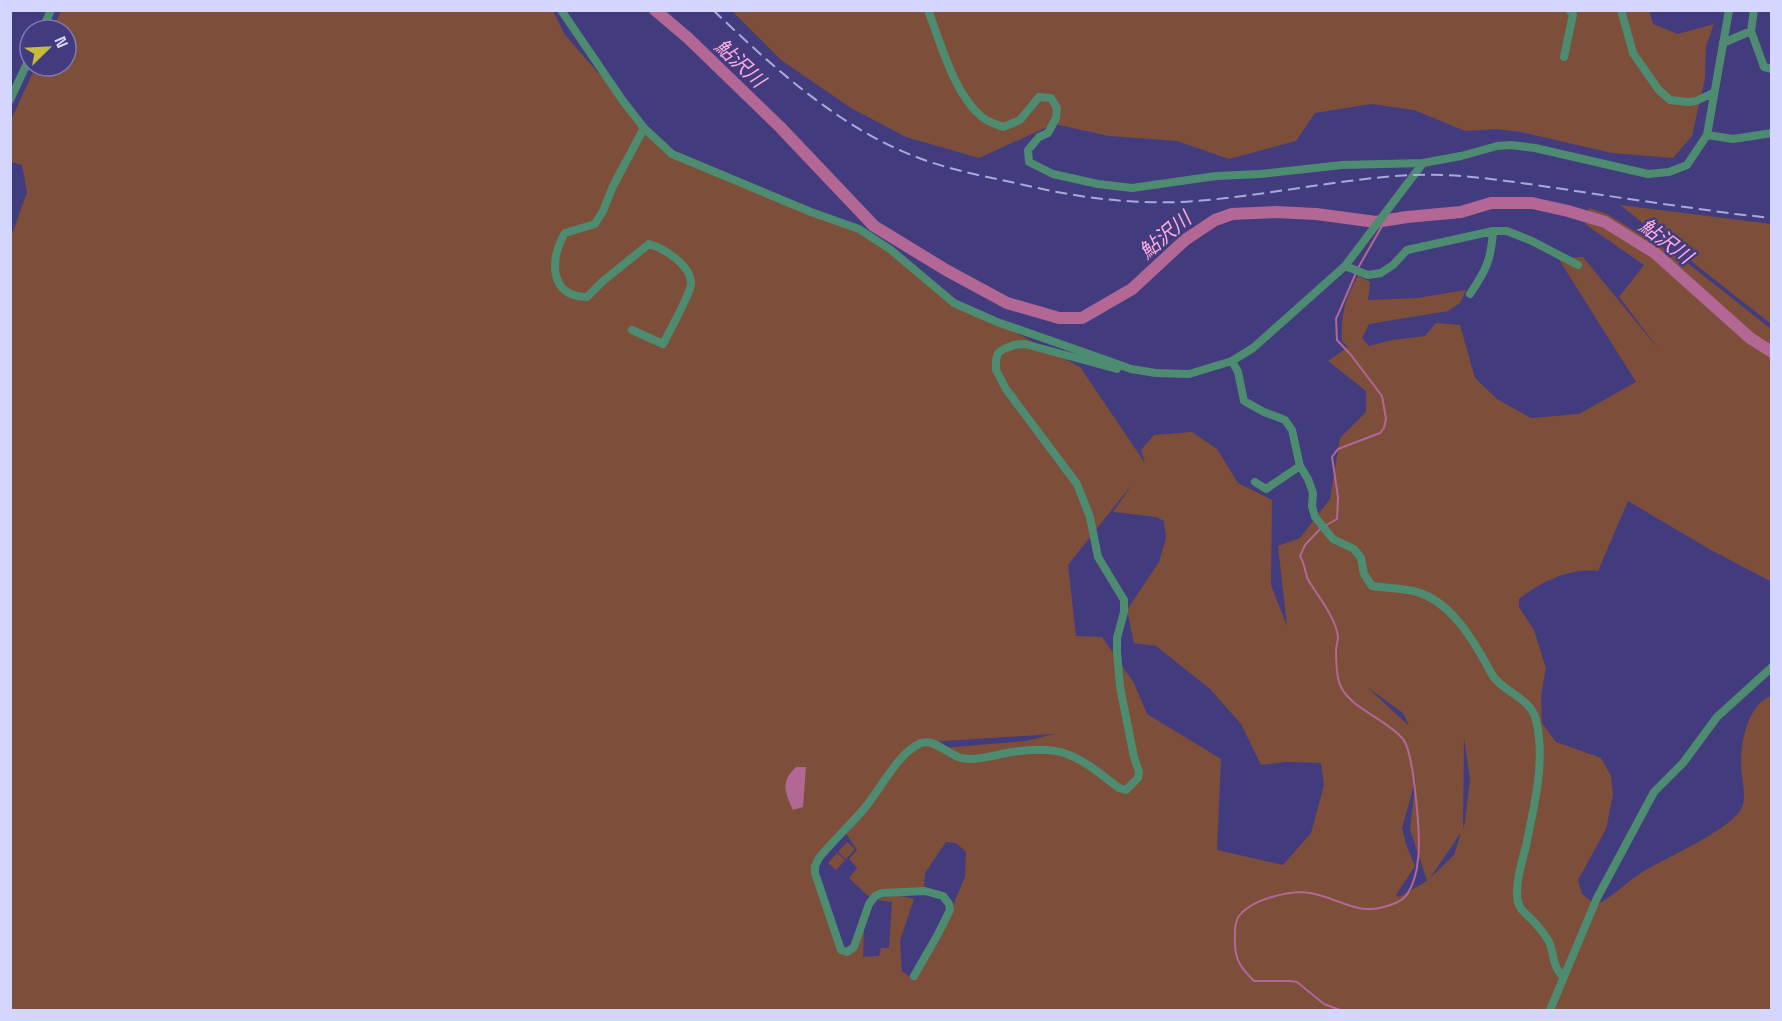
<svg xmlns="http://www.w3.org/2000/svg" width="1782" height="1021" viewBox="0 0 1782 1021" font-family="'Space Grotesk','Noto Sans JP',sans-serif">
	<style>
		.green { fill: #7d4e39; fill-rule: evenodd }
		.water { fill: #b26794 }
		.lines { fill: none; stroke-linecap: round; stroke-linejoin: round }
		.stream { stroke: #b26794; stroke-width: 2 }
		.river { stroke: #b26794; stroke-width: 12 }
		.minor { stroke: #4e8c71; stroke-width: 8 }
		.rail { stroke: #aaa9d9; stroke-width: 2; stroke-dasharray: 12 6; stroke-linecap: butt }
		.labels { text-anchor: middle; stroke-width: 5; stroke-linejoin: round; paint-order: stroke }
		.water-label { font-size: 20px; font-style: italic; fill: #feacdb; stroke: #423c7f }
	</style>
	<rect width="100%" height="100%" fill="#423c7f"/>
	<path class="green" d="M 1649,10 L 1653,24 L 1678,34 L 1714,24 L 1706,46 L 1705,78 L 1692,136 L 1673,158 L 1612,153 L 1521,132 L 1497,129 L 1465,131 L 1414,110 L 1371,104 L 1315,113 L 1296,141 L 1229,159 L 1177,141 L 1109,136 L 1054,124 L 979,158 L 906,137 L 851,108 L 781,60 L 732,11 Z
		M 61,11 L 553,11 L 565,35 L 623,101 L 649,138 L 705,167 L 869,236 L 944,294 L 1080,367 L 1145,463 L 1141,450 L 1154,435 L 1192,432 L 1217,449 L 1238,483 L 1272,500 L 1271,585 L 1287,626 L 1278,546 L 1300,538 L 1330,499 L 1340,438 L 1366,412 L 1366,391 L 1328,361 L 1348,347 L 1342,341 C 1341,311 1345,302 1358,275 L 1370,282 L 1368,300 L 1417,298 L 1466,290 L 1460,303 L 1448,311 L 1369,324 L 1362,338 L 1369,346 L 1392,340 L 1425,336 L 1436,323 L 1460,325 L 1475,378 L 1497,399 L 1531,418 L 1579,414 L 1636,382 L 1558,258 L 1583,257 L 1661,352 L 1619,297 L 1644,265 L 1585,224 L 1589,208 L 1607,214 L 1686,262 L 1771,329 L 1771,584 L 1770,581 L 1709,549 L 1628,501 L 1598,571 C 1569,568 1541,582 1519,599 L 1519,607 L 1534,630 L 1546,668 L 1541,696 L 1542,723 L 1556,742 L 1601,758 L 1611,776 L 1613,795 L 1606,829 L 1578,880 L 1582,894 L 1596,905 C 1613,897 1625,883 1641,873 C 1664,858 1735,829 1743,805 C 1746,795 1741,775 1741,763 C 1741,740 1748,705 1771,696 L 1771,1010 L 11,1010 L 10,229 L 13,232 L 27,192 L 22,165 L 11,162 L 11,120 L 36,66 L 66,66 L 66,30 L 52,30 ZM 1133,483 L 1113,512 L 1156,517 L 1164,521 L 1166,538 L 1159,562 L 1127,610 L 1134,643 L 1156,646 L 1210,689 L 1241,724 L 1261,765 L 1286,762 L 1321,763 L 1324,785 L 1311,833 L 1283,865 L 1217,850 L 1221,759 L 1147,714 L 1134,683 L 1102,637 L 1076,636 L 1068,565 ZM 1367,687 L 1403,713 L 1409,726 ZM 1054,734 L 1026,741 L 942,748 L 929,742 ZM 1464,737 L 1470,779 L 1465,823 L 1463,829 ZM 1416,778 L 1410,829 L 1427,881 L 1399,897 L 1396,895 L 1415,866 L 1407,847 L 1402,828 ZM 845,832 L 857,850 L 849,859 L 857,868 L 849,878 L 868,896 L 924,888 L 925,873 L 946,842 L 956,843 L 966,852 L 965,876 L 939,941 L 914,980 L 902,971 L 900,941 L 914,899 C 901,895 890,894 877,900 L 892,902 L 889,948 L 881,948 L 879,956 L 863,957 L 864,932 L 862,928 L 844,955 L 815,872 L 831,845 ZM 1461,833 L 1454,855 L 1430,878 L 1460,834 Z
		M 1620,205 L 1771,224 L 1771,324 Z
		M 847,842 L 855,849 L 846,859 L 838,852 Z
		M 837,853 L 845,860 L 836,870 L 828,863 Z"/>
	<path class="water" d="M 796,767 L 806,767 L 803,807 L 793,810 C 785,792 780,782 796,767 Z"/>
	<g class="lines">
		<path class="stream" d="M 1358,268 L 1386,219
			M 1325,526 L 1337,519 L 1338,497 L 1332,457 L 1338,449 L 1380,433 L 1384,428 L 1386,419 L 1382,396 L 1351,355 L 1337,340 L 1336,319 L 1356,273
			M 1320,529 L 1305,545 L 1300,556 C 1304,563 1305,570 1307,577 C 1308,581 1312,585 1314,589 C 1323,603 1336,620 1338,637 C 1338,642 1336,646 1336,651 C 1336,662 1336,677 1341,687 C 1352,709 1386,719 1403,739 C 1414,752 1421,839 1418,859 C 1417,871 1414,883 1408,893 C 1405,898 1399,902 1393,904 C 1358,918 1343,899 1310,893 C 1290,890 1252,899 1239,916 C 1236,920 1235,927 1235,933 C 1234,957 1237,964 1254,981 L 1290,981 L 1297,982 L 1324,1004 L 1340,1010"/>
		<path class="river" d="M 655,10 L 688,38 L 780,127 L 874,226 L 946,270 L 1007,303 L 1059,318 L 1082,318 L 1132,289 L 1185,240 L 1215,220 L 1232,214 L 1276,212 L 1316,214 L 1376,222 L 1407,217 L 1461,212 L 1491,203 L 1532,203 L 1568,211 L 1605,222 L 1655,253 L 1750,338 L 1772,352"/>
		<path class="minor" d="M 561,10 L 623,101 L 644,128 L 672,154 L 811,212 L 859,229 L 891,250 L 954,303 L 997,322 L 1089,354 L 1131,369 L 1156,373 L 1189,374 L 1232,361 L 1253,348 L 1345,266 L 1423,163 L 1461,156 L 1497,146 L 1511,145 L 1535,148 L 1648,174 L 1669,172 L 1687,165 L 1707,135 L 1729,10
			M 928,10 C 941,44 954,94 982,117 C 988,122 996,124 1003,127 L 1020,120 L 1039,97 L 1051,98 L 1057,108 L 1056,118 L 1048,133 L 1039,137 L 1028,150 L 1029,162 L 1053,174 L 1098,184 L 1132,188 L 1216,176 L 1260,174 L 1342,165 L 1423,163
			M 1621,10 L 1633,53 L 1658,89 L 1670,100 L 1688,102 L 1696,101 L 1713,93
			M 1754,10 L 1751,31 L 1764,67 L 1772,69
			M 42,30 L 51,10
			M 1723,43 L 1751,31
			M 1564,57 L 1573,14 L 1569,10
			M 10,100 L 30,57
			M 1707,135 L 1733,139 L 1772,133
			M 1345,266 L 1368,275 L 1381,273 L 1393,265 L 1407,250 L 1493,231 L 1507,231 L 1532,241 L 1578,265
			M 1470,294 C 1486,270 1491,261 1493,231
			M 632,330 L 663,344 C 669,332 690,295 691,284 C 692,266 664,248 649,244 L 603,281 L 587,297 C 548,297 550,257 565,233 L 595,224 L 603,211 L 613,186 L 644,128
			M 1232,361 L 1238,372 L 1244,401 L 1264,412 L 1285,420 L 1292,430 L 1300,466 L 1308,479 L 1313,493 L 1312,506 L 1315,517 L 1333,539 L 1354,549 L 1361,558 L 1364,574 L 1372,586 C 1385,588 1400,588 1413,591 C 1450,599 1474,641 1490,671 C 1500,692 1531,697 1536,720 C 1546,762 1534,805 1526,846 C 1522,861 1513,891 1519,905 C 1521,911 1530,917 1534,922 C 1539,927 1544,934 1548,940 C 1553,948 1552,958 1556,966 C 1557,970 1561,974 1563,977
			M 1255,482 L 1266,489 L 1300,466
			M 914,976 L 937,936 L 950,910 L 949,904 L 943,896 L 925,891 L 882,893 L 875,896 L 869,904 L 854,947 L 847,952 L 841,950 L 815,873 L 815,866 L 819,858 C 833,841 849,826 863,810 C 879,792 897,754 919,744 C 934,737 946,754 961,758 C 974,761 992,756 1006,753 C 1063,743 1076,755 1119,788 L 1126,790 L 1138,778 L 1139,772 L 1134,757 L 1120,687 L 1117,652 L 1117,638 L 1124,612 L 1124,600 L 1098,557 L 1090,517 L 1077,484 L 1006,389 L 996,370 L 996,360 L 998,353 L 1004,349 L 1014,345 L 1025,344 L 1117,369
			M 1550,1010 L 1597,898 L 1654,792 L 1683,763 L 1717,717 L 1772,667"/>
		<path class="rail" d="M 713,10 C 774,68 839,128 919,158 C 953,171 989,177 1024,185 C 1075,197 1127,204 1180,202 C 1258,198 1334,179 1412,175 C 1463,173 1513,182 1563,189 C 1620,198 1678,206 1735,214 L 1772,218"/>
	</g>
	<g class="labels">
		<g class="water-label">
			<text transform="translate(740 63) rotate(43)" y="7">鮎沢川</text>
			<text transform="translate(1165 235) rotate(-40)" y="7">鮎沢川</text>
			<text transform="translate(1666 241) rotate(37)" y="7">鮎沢川</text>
		</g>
	</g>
	<rect width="1782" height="1021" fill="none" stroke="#d5d6fe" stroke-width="24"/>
	<g transform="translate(48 48) rotate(66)"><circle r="28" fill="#423c7f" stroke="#7d7ab2" stroke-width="1.5"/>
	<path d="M0-4.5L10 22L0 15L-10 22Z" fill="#c7bb3c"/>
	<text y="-9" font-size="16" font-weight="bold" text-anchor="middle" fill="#d5d6fe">N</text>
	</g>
</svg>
